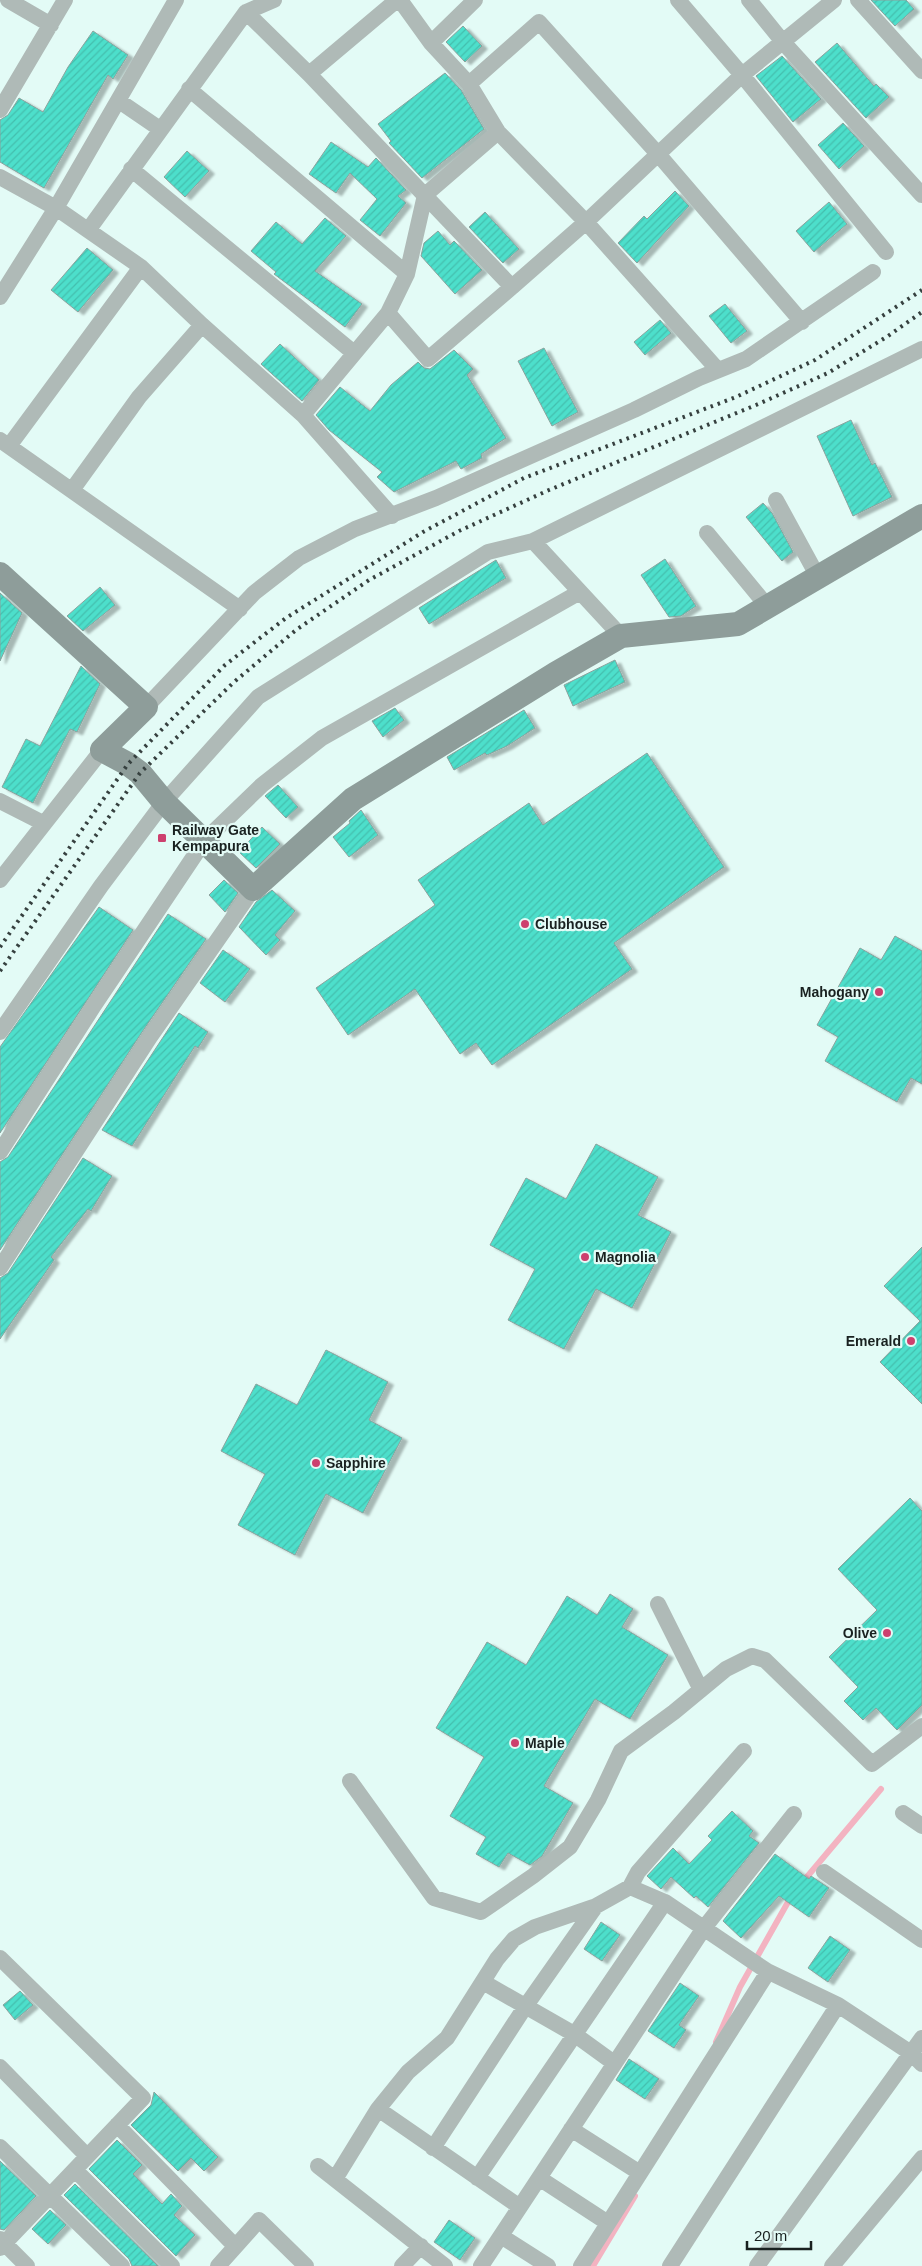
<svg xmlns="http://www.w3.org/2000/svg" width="922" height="2266" viewBox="0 0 922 2266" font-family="Helvetica,sans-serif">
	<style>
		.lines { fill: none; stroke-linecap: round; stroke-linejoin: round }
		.stream { stroke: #f3b3c1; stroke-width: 6 }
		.building { fill: url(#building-hatch); stroke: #8ba29d; filter: url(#shadow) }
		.street { stroke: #afbab7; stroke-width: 16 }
		.secondary { stroke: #8e9d9a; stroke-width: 24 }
		.rail { stroke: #36403f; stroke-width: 4; stroke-dasharray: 2.5 5; stroke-linecap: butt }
		.poi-dot { fill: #cd406e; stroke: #e3fbf6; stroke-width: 2 }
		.labels { text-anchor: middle; stroke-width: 4.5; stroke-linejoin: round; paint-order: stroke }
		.poi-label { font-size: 14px; font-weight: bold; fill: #192120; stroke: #e3fbf6; text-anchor: start }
	</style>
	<defs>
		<pattern id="building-hatch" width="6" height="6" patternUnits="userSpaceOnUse" patternTransform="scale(1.25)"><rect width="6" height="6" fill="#4ddfcb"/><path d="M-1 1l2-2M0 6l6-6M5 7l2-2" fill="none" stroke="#43bfae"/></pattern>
		<filter id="shadow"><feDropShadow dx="5.5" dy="3" stdDeviation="1" flood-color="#0004"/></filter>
	</defs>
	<rect width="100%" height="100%" fill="#e3fbf6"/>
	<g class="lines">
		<path class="stream" d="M 801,1884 L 881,1789
			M 716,2042 L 740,1987 L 792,1895
			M 593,2266 L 635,2196"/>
	</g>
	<path class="building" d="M 871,0 L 906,0 L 914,9 L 895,26 Z
		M 463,26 L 482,46 L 465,62 L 446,42 Z
		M 93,31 L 128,55 L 113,79 L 108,75 L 44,188 L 0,162 L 0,120 L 8,115 L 19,98 L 43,112 L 68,67 Z
		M 837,43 L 874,86 L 876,84 L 889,97 L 866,118 L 815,62 Z
		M 782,56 L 821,99 L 793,122 L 756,76 Z
		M 445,73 L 461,90 L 484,129 L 422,178 L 389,143 L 391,141 L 378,124 Z
		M 843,123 L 864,146 L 839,169 L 818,145 Z
		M 331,142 L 368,167 L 376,158 L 406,190 L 398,196 L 406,203 L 380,236 L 360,220 L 377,199 L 350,173 L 336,193 L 309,174 Z
		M 187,151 L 209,171 L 185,197 L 164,177 Z
		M 675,191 L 689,206 L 637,263 L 618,243 L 644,216 L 647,219 Z
		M 829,202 L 847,224 L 814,252 L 796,231 Z
		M 485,212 L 519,249 L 503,263 L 469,227 Z
		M 325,218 L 346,236 L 315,271 L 362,304 L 345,327 L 274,274 L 276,272 L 251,251 L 276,222 L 302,244 Z
		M 438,231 L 450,245 L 454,241 L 482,270 L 455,294 L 421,256 L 424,243 Z
		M 87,248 L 113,270 L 78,312 L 51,290 Z
		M 725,304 L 747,331 L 731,343 L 709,316 Z
		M 660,320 L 671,333 L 645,355 L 634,342 Z
		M 280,344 L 319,380 L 302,401 L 261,364 Z
		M 544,348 L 578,412 L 552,426 L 518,361 Z
		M 454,350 L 473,369 L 467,375 L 506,438 L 481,454 L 482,458 L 461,469 L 456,461 L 394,492 L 377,477 L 382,472 L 329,430 L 316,415 L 340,387 L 370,411 L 391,385 L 418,362 L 424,368 L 430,369 Z
		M 851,420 L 872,465 L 875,463 L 892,497 L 853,516 L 817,436 Z
		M 763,503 L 772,513 L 793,552 L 782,561 L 746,517 Z
		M 665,559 L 696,606 L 681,616 L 669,617 L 641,575 Z
		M 496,560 L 506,578 L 429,624 L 419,608 Z
		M 100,587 L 115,605 L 83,631 L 67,616 Z
		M 0,593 L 22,613 L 0,661 Z
		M 615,660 L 625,682 L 573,706 L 564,685 Z
		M 81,666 L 100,684 L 77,732 L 70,729 L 33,803 L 2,787 L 26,739 L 40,746 Z
		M 395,708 L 404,720 L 383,737 L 372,721 Z
		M 524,710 L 535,728 L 507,746 L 487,755 L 485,753 L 454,770 L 447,757 Z
		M 647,753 L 724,867 L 614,943 L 632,969 L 492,1065 L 476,1043 L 460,1054 L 415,989 L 348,1035 L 316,988 L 435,905 L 418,880 L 529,803 L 543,825 Z
		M 278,785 L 298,807 L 286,818 L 265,796 Z
		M 361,810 L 378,835 L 349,857 L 333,837 L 350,823 L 349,821 Z
		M 262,827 L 280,844 L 256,868 L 239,852 Z
		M 224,880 L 238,893 L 225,912 L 209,895 Z
		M 272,890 L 295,911 L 275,935 L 280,940 L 266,955 L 239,927 L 256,902 Z
		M 99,907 L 133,930 L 0,1133 L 0,1047 Z
		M 168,914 L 206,939 L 142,1032 L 0,1250 L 0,1162 L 8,1157 Z
		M 895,936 L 922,951 L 922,1084 L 911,1078 L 897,1102 L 825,1061 L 838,1037 L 817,1025 L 860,948 L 881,960 Z
		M 223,950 L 250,969 L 225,1002 L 200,983 Z
		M 179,1013 L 208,1032 L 198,1048 L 195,1046 L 132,1146 L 102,1130 Z
		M 596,1144 L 658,1177 L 638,1215 L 671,1232 L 632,1308 L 596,1289 L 564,1349 L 508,1320 L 535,1269 L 490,1245 L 526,1178 L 566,1199 Z
		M 83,1158 L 112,1176 L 91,1211 L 88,1209 L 51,1257 L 54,1260 L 0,1339 L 0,1278 L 8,1273 Z
		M 922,1247 L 922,1404 L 880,1362 L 920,1321 L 884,1286 Z
		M 326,1350 L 388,1382 L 369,1420 L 402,1438 L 363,1513 L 326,1494 L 295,1555 L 238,1525 L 265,1474 L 221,1451 L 256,1384 L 297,1405 Z
		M 910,1498 L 922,1511 L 922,1705 L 897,1730 L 876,1708 L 863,1720 L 844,1701 L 858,1687 L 829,1657 L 877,1610 L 838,1569 Z
		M 610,1594 L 633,1609 L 622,1627 L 668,1655 L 630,1719 L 595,1699 L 544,1786 L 573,1803 L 542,1856 L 530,1865 L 508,1853 L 499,1867 L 476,1854 L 486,1837 L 450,1816 L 484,1757 L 436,1728 L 487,1642 L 526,1665 L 567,1596 L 597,1615 Z
		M 732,1811 L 753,1831 L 749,1836 L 759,1843 L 708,1907 L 696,1896 L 694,1898 L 671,1877 L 661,1889 L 647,1876 L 673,1848 L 689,1864 L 712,1840 L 708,1836 Z
		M 775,1854 L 809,1879 L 811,1876 L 829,1888 L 809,1917 L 779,1896 L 741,1938 L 723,1921 Z
		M 601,1922 L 620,1935 L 602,1961 L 584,1949 Z
		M 830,1936 L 850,1950 L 828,1982 L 808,1968 Z
		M 680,1983 L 699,1996 L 679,2025 L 686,2030 L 674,2048 L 648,2031 Z
		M 20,1991 L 33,2005 L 15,2020 L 3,2005 Z
		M 629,2059 L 659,2079 L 645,2099 L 616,2080 Z
		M 154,2092 L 218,2157 L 204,2171 L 191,2158 L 178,2171 L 131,2125 L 151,2105 Z
		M 117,2140 L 142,2165 L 133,2174 L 162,2204 L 171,2194 L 182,2206 L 174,2215 L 195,2235 L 176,2256 L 89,2169 Z
		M 0,2161 L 36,2196 L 4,2230 L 0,2229 Z
		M 75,2184 L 158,2266 L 132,2266 L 129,2259 L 64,2195 Z
		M 50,2210 L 66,2225 L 48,2244 L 32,2229 Z
		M 449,2220 L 475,2238 L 460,2260 L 434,2242 Z"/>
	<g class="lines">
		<path class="street" d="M 8,0 L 51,25
			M 400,0 L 431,43 L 469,84 L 498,132 L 586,222 L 718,370
			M 678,0 L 742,75 L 886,252
			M 749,0 L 783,42 L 922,195
			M 858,0 L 922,71
			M 246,12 L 309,74 L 512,287 L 586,222 L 742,75 L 834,0
			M 431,43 L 475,0
			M 309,74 L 397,0
			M 469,84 L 539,22 L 658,154 L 802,322
			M 189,89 L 407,274
			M 119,101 L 160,129
			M 0,110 L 65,0
			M 131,169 L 354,353
			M 0,177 L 56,208 L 141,267 L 202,325 L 303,415 L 392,516
			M 89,229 L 246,12 L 274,0
			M 0,297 L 56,208 L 176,0
			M 388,313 L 428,359 L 512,287
			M 303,415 L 388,313 L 407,274 L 425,195 L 498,132
			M 0,440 L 240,609
			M 9,446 L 141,267
			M 72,490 L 139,397 L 202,325
			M 776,500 L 818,577
			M 707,533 L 767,606
			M 533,541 L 621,636
			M 146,707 L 254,593 L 299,558 L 355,529 L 436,498 L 634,410 L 699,378 L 746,359 L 873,272
			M 0,801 L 43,823
			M 0,880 L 102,750
			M 0,1032 L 101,886 L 164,802 L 258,697 L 488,552 L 533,541 L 922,349
			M 0,1152 L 93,1007 L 205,840 L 262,785 L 322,738 L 580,592
			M 0,1268 L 150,1037 L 253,889
			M 658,1604 L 701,1690
			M 350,1781 L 434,1898 L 481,1912 L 533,1876 L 570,1847 L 598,1800 L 621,1751 L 674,1712 L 726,1669 L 752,1656 L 765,1660 L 872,1764 L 922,1726
			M 903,1813 L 922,1826
			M 824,1872 L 922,1940
			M 630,1887 L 638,1872 L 744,1751
			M 0,1958 L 143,2098 L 0,2248
			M 483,1982 L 574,2034 L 614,2063
			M 0,2067 L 87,2156
			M 378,2109 L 520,2207
			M 117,2125 L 235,2246
			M 571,2129 L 640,2173
			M 0,2147 L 122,2266
			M 433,2148 L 525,2007 L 596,1906
			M 318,2166 L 445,2266
			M 75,2170 L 172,2266
			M 477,2178 L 665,1902 L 767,1971 L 838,2005 L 911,2053 L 922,2064
			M 539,2178 L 608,2223
			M 335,2179 L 378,2109 L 408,2072 L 447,2038 L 497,1959 L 514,1939 L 535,1927 L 596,1906 L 630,1887 L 665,1902
			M 501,2236 L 548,2266
			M 0,2239 L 27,2266
			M 218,2266 L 259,2220 L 306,2266
			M 402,2266 L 421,2246
			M 481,2266 L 704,1928 L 794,1814
			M 581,2266 L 768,1972
			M 670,2266 L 838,2005
			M 757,2266 L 922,2038
			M 832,2266 L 922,2158"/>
		<path class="secondary" d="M 0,574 L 146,707 L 102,750 L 128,764 L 140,773 L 164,802 L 253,889 L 353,799 L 555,674 L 621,636 L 738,624 L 922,516"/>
		<path class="rail" d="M 0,947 L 128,764 L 225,665 L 286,618 L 423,532 L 524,478 L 736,397 L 815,360 L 922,290
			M 0,971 L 140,773 L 234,682 L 296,630 L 369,580 L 459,531 L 549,490 L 756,405 L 828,373 L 888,336 L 922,312"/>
	</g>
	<g class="poi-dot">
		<rect x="157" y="833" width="10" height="10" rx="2.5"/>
		<circle cx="525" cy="924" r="5"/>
		<circle cx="879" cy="992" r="5"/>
		<circle cx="585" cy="1257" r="5"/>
		<circle cx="911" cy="1341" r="5"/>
		<circle cx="316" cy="1463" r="5"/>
		<circle cx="887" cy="1633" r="5"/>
		<circle cx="515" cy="1743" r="5"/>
	</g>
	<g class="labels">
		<g class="poi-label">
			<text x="172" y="835">Railway Gate<tspan x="172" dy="16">Kempapura</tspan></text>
			<text x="535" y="929">Clubhouse</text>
			<text x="869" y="997" text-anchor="end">Mahogany</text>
			<text x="595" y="1262">Magnolia</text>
			<text x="901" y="1346" text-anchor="end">Emerald</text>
			<text x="326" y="1468">Sapphire</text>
			<text x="877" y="1638" text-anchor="end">Olive</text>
			<text x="525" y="1748">Maple</text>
		</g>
	</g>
	<path d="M747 2241v8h64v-8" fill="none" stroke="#192120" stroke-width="2.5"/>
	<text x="754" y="2241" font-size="15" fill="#192120" stroke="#e3fbf6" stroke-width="4" paint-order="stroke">20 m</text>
</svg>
